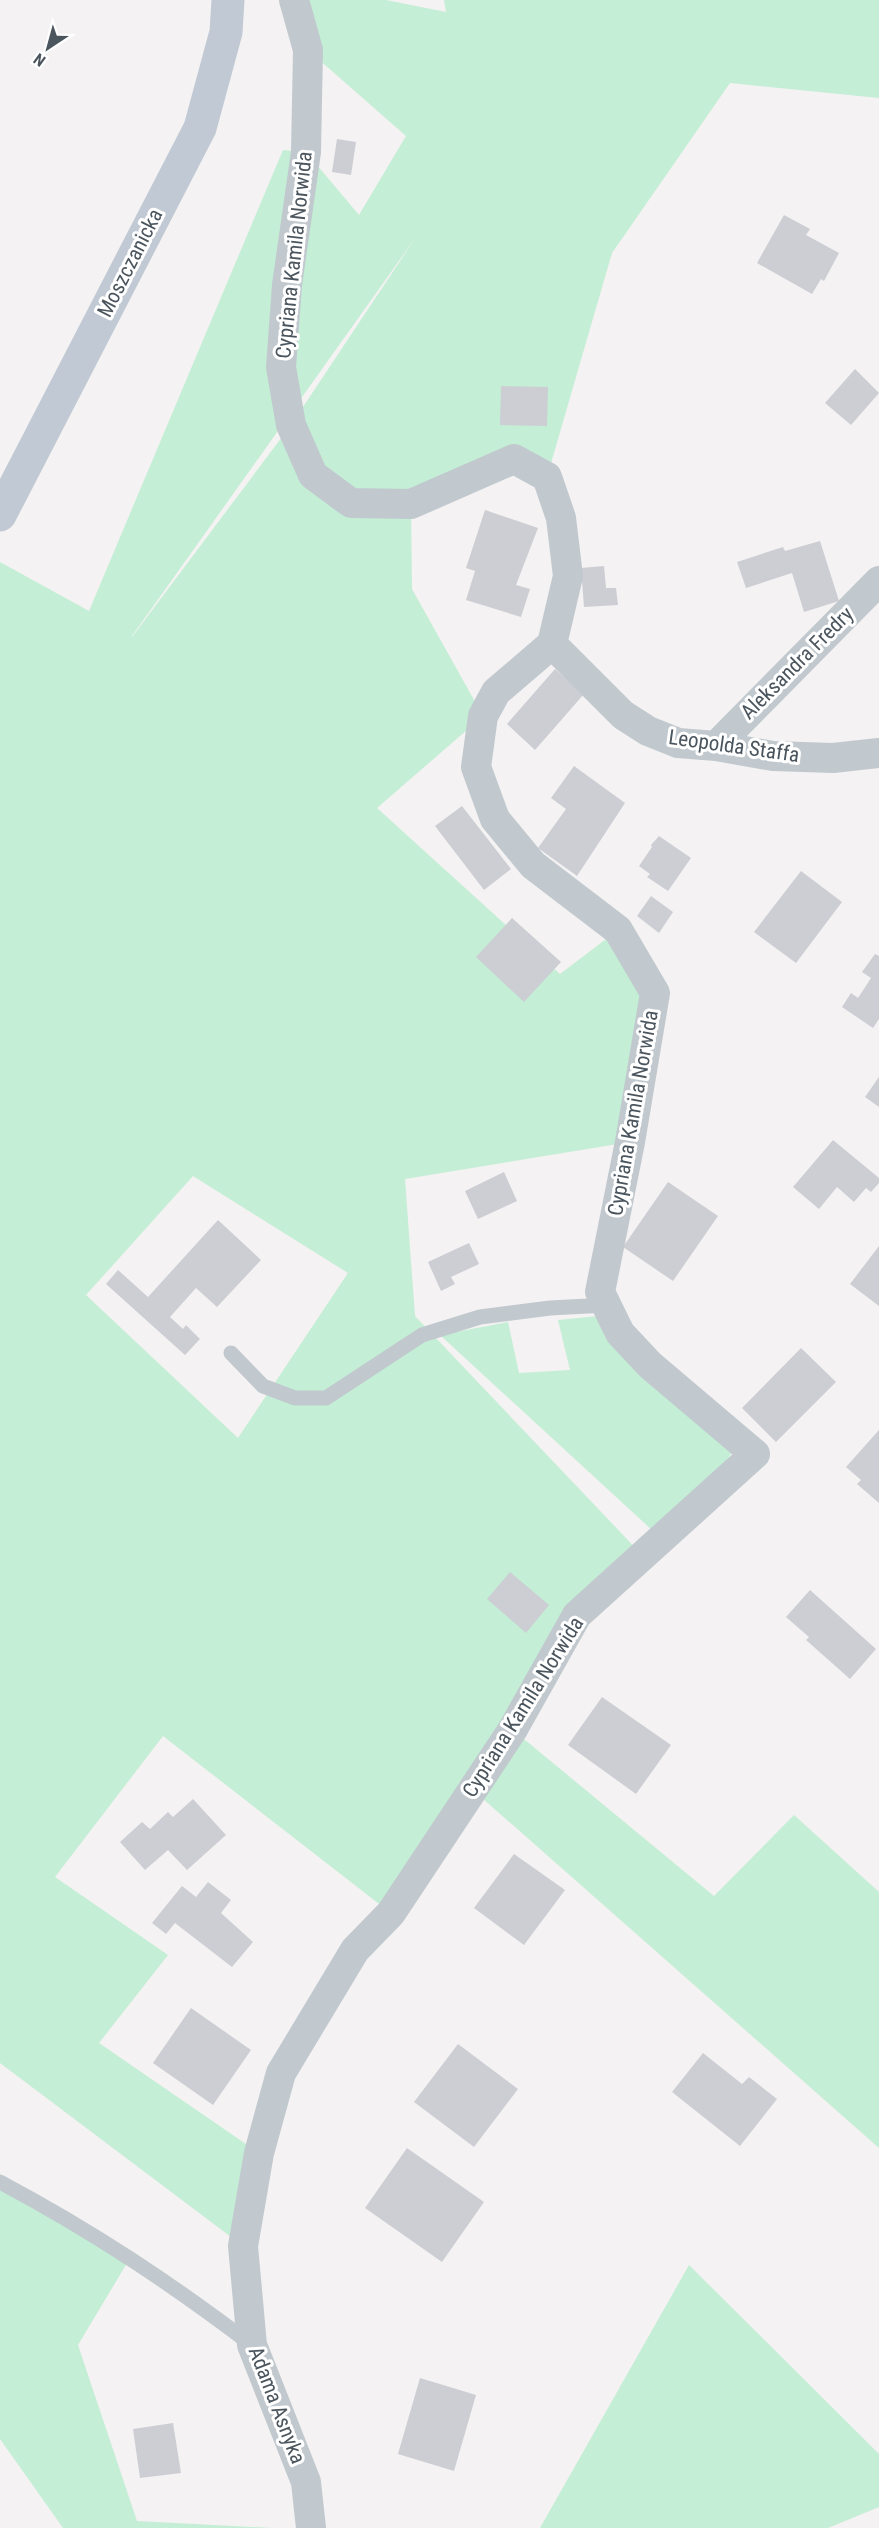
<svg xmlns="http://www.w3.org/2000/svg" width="879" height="2528" viewBox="0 0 879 2528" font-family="'Roboto Condensed',sans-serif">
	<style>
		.green { fill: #c4eed5; fill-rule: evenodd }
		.building { fill: #ccced4 }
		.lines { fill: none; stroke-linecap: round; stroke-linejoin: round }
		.lane { stroke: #c1c9cf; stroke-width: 15 }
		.street { stroke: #c1c9cf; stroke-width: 30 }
		.secondary { stroke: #c1cad4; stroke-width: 33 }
		.labels { text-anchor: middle; stroke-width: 6; stroke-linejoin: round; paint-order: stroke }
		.street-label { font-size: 21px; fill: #4b555e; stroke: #fff }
	</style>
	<rect width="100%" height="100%" fill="#f4f2f2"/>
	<path class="green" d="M 294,0 L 386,0 L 446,12 L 444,0 L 879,0 L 879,98 L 730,83 L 612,253 L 547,477 L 514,459 L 411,504 L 412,589 L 483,716 L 377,808 L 560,974 L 618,930 L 655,993 L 630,1142 L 405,1179 L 415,1316 L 643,1556 L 577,1615 L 513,1730 L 714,1896 L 794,1815 L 879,1892 L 879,2148 L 473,1790 L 383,1907 L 163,1736 L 55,1877 L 168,1955 L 99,2043 L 259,2153 L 243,2246 L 0,2063 L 0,562 L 89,611 L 283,150 L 306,152 L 359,215 L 406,136 L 308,50 ZM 416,237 L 291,425 L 132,637 L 132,636 ZM 193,1176 L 348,1273 L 238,1438 L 86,1295 Z
		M 599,1316 L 732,1452 L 721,1471 L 652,1530 L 440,1335 L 508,1322 L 519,1373 L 570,1370 L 558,1320 Z
		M 0,2182 L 130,2258 L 78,2345 L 137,2521 L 272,2528 L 63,2528 L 0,2439 Z
		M 689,2265 L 879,2454 L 879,2507 L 828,2528 L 540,2528 Z"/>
	<path class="building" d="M 337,139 L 356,142 L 351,175 L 332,172 Z
		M 784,215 L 810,229 L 806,235 L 839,253 L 824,281 L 821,279 L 812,294 L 757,263 Z
		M 855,369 L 879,393 L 851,425 L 825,403 Z
		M 501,386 L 548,387 L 547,426 L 500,425 Z
		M 485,510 L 538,528 L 516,585 L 530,589 L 521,617 L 466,600 L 475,571 L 466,568 Z
		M 820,541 L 839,601 L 804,612 L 792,573 L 746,588 L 737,562 L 783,547 L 785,551 Z
		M 604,566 L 606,588 L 616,588 L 618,605 L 584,607 L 581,568 Z
		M 555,669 L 584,694 L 535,750 L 507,724 Z
		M 574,766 L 625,803 L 577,876 L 538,848 L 566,809 L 551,798 Z
		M 462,806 L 511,869 L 484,890 L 435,826 Z
		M 659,836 L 691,858 L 668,891 L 647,877 L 650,874 L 639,866 L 652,847 L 651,845 Z
		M 801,871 L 842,902 L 796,963 L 754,932 Z
		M 651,896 L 673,912 L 659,933 L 637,916 Z
		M 512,918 L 561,962 L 524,1002 L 476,957 Z
		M 875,954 L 879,956 L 879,1019 L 873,1028 L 842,1007 L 851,993 L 858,998 L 871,978 L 862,972 Z
		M 879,1077 L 879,1107 L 865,1097 Z
		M 833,1140 L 879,1178 L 879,1183 L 871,1192 L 866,1188 L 854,1202 L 837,1187 L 819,1209 L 793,1187 Z
		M 504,1172 L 517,1201 L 478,1219 L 465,1191 Z
		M 668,1182 L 718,1216 L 673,1281 L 623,1247 Z
		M 218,1220 L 261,1260 L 217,1307 L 196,1288 L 170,1317 L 183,1329 L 186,1325 L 200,1339 L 185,1355 L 106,1284 L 118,1270 L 148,1297 Z
		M 469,1243 L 479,1264 L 451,1277 L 455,1284 L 441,1291 L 428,1262 Z
		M 879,1246 L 879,1306 L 850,1284 Z
		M 801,1348 L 836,1382 L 776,1442 L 742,1408 Z
		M 879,1430 L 879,1503 L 857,1484 L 861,1480 L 846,1467 Z
		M 510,1572 L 549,1605 L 526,1633 L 487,1599 Z
		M 810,1590 L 876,1649 L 850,1679 L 806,1640 L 809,1637 L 786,1617 Z
		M 602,1697 L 671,1745 L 636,1794 L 568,1745 Z
		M 193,1799 L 226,1835 L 187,1870 L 168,1850 L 145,1870 L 120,1842 L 142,1822 L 150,1829 L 168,1812 L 173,1817 Z
		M 514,1854 L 565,1890 L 524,1945 L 474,1908 Z
		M 208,1882 L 231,1900 L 221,1913 L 253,1942 L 232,1967 L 175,1923 L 166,1934 L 152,1923 L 182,1886 L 196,1897 Z
		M 191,2008 L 251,2050 L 213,2105 L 153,2063 Z
		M 458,2044 L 518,2089 L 474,2147 L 414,2102 Z
		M 703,2053 L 742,2084 L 749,2077 L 777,2099 L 740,2146 L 672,2092 Z
		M 407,2148 L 484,2202 L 442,2262 L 365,2208 Z
		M 420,2378 L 476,2395 L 454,2471 L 398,2454 Z
		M 173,2423 L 181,2473 L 140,2478 L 133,2429 Z"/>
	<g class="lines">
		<path class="lane" d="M 231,1353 L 263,1386 L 295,1398 L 326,1398 L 422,1335 L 480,1317 L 550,1308 L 607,1305
			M 0,2182 C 92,2231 169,2282 252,2345"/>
		<path class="street" d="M 294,0 L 308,50 L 306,152 L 287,285 L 281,367 L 291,425 L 313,475 L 351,503 L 411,504 L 514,459 L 547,477 L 561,518 L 568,576 L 552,644 L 496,692 L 483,716 L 476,767 L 495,819 L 533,865 L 618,930 L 655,993 L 630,1142 L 600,1292 L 620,1333 L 650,1365 L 755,1454 L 577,1615 L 513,1729 L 391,1913 L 355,1950 L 281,2073 L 259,2153 L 243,2246 L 252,2345 L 306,2482 L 311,2528
			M 552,644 L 623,715 L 648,731 L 678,743 L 716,746 L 773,756 L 833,758 L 879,753
			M 716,746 L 879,581"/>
		<path class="secondary" d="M 0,515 L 200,128 L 226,32 L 228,0"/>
	</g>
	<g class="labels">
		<g class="street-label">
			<text transform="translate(294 255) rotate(-84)" y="7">Cypriana Kamila Norwida</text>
			<text transform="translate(130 263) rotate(-63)" y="7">Moszczanicka</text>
			<text transform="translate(797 663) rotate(-45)" y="7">Aleksandra Fredry</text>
			<text transform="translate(734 746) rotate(8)" y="7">Leopolda Staffa</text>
			<text transform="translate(633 1113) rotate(-80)" y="7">Cypriana Kamila Norwida</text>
			<text transform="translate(523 1707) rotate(-58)" y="7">Cypriana Kamila Norwida</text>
			<text transform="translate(277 2405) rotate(69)" y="7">Adama Asnyka</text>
		</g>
	</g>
	<g transform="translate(48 48) rotate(216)" stroke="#ffffff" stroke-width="4.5" paint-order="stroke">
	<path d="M0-4.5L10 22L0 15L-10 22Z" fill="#4b555e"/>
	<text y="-9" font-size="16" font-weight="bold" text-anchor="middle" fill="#4b555e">N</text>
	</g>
</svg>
